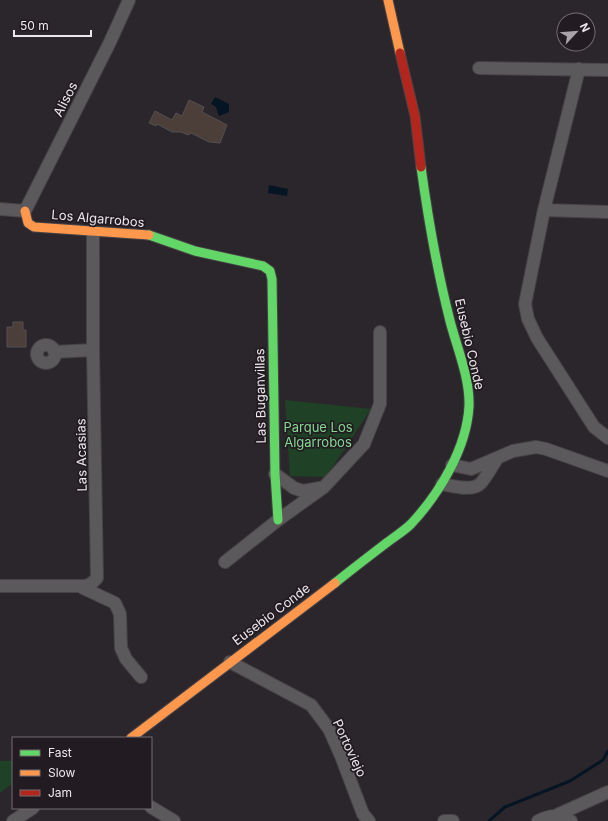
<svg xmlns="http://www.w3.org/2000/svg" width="608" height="821" viewBox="0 0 608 821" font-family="Inter,sans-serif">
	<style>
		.green { fill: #1f4125 }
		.water { fill: #061523 }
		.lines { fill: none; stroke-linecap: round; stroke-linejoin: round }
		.stream { stroke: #061523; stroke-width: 3 }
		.building { fill: #4c3f3a; stroke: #534f50 }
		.street-casing { stroke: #464346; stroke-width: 14 }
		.fast-casing { stroke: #464346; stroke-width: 11 }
		.slow-casing { stroke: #464346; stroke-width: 11 }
		.jam-casing { stroke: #464346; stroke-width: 11 }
		.street { stroke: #5c595c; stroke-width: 12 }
		.fast { stroke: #63d668; stroke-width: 9 }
		.slow { stroke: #ff974d; stroke-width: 9 }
		.jam { stroke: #b3261e; stroke-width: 9 }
		.labels { text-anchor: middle; stroke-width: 3.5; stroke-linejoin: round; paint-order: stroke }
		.street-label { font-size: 13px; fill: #ebe7eb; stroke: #221c22 }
		.park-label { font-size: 13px; fill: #84d991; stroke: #221c22 }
	</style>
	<rect width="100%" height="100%" fill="#2b262b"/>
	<path class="green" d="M 285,400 L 371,409 L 326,477 L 290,476 Z
		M 0,761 L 13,761 L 13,783 L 0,793 Z"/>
	<path class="water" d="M 215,97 L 229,104 L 229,112 L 219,116 L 216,107 L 211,104 Z
		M 269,185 L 288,189 L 287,196 L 268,193 Z"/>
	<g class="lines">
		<path class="stream" d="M 489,821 L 505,807 L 570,781 L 603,760 L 608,751"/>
	</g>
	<path class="building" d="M 189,100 L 204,107 L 202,112 L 227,125 L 220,143 L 209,142 L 191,133 L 188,135 L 181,132 L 172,132 L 157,124 L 156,126 L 149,123 L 155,111 L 172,120 L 176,113 L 182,116 Z
		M 13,322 L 23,322 L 23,330 L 26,330 L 26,347 L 7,347 L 7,327 L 13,327 Z"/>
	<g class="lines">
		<defs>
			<path id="street" d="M 479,68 L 608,70
				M 579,69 L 544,210 L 525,304 L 528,319 L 537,338 L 594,427 L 608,438
				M 0,209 L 25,211 L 110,42 L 129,0
				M 544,210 L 608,212
				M37 354a9 9 0 1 1 18 0a9 9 0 1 1-18 0Z
				M 54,352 L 93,350
				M 452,465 L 471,469 L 513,451 L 536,447 L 546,449 L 608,471
				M 275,474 L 294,488 L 303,491 L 320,488
				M 442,484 C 453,486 473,492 481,483 C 487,476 492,466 497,459
				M 225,562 L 278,520 L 324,487 L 364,444 L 380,404 L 380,332
				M 0,586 L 86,586 L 92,583 L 97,578 L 93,350 L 93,232
				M 81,586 L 83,588 L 115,603 L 120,614 L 121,648 L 126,659 L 141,677
				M 230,662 L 311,705 L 329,729 L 341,756 L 363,814 L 369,821
				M 151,807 L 174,821
				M 557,815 L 608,792
				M 13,821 L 33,808
				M 444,821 L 453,821
				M 538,821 C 553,814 557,815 571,821"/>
			<path id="fast" d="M 149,235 L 195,251 L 263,266 L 270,271 L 272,279 L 275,474 L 278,520
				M 335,583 C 351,570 368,557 385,544 C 394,537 404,531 411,524 C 439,494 467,448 469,406 C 470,378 457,348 450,321 C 437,270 428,218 421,167"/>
			<path id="slow" d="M 388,0 L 400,53
				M 25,211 L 28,223 L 34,227 L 149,235
				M 131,738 L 335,583"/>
			<path id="jam" d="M 400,53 L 415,116 L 421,167"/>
		</defs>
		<use href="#street" class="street-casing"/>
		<use href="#fast" class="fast-casing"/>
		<use href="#slow" class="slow-casing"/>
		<use href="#jam" class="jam-casing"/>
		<use href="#street" class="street"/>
		<use href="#fast" class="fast"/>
		<use href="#slow" class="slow"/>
		<use href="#jam" class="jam"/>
	</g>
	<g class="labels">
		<g class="street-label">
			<text transform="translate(65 99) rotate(-63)" y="5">Alisos</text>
			<text transform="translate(98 218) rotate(5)" y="5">Los Algarrobos</text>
			<text transform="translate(470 344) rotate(77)" y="5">Eusebio Conde</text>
			<text transform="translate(260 396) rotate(-91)" y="5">Las Buganvillas</text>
			<text transform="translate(81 455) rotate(-91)" y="5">Las Acasias</text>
			<text transform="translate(271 614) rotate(-37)" y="5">Eusebio Conde</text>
			<text transform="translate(350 748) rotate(65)" y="5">Portoviejo</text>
		</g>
		<g class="park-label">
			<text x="318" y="432">Parque Los<tspan x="318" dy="15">Algarrobos</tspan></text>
		</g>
	</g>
	<rect x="12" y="737" width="140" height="72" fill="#221c22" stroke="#726d72"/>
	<rect x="20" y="750" width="20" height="6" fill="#63d668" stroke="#726d72"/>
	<text x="48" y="757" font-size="12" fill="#ebe7eb">Fast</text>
	<rect x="20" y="770" width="20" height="6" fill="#ff974d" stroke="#726d72"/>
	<text x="48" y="777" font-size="12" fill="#ebe7eb">Slow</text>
	<rect x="20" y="790" width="20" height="6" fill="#b3261e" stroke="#726d72"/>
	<text x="48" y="797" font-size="12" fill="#ebe7eb">Jam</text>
	<g transform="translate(576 32) rotate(64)"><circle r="19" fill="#221c22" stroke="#726d72"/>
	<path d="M0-3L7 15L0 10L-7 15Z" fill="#a8a3a8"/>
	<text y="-6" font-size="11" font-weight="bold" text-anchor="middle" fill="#ebe7eb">N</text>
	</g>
	<path d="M14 30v6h77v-6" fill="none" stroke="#ebe7eb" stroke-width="2"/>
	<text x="20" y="30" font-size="12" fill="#ebe7eb" stroke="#221c22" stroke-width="3" paint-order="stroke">50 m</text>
</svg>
